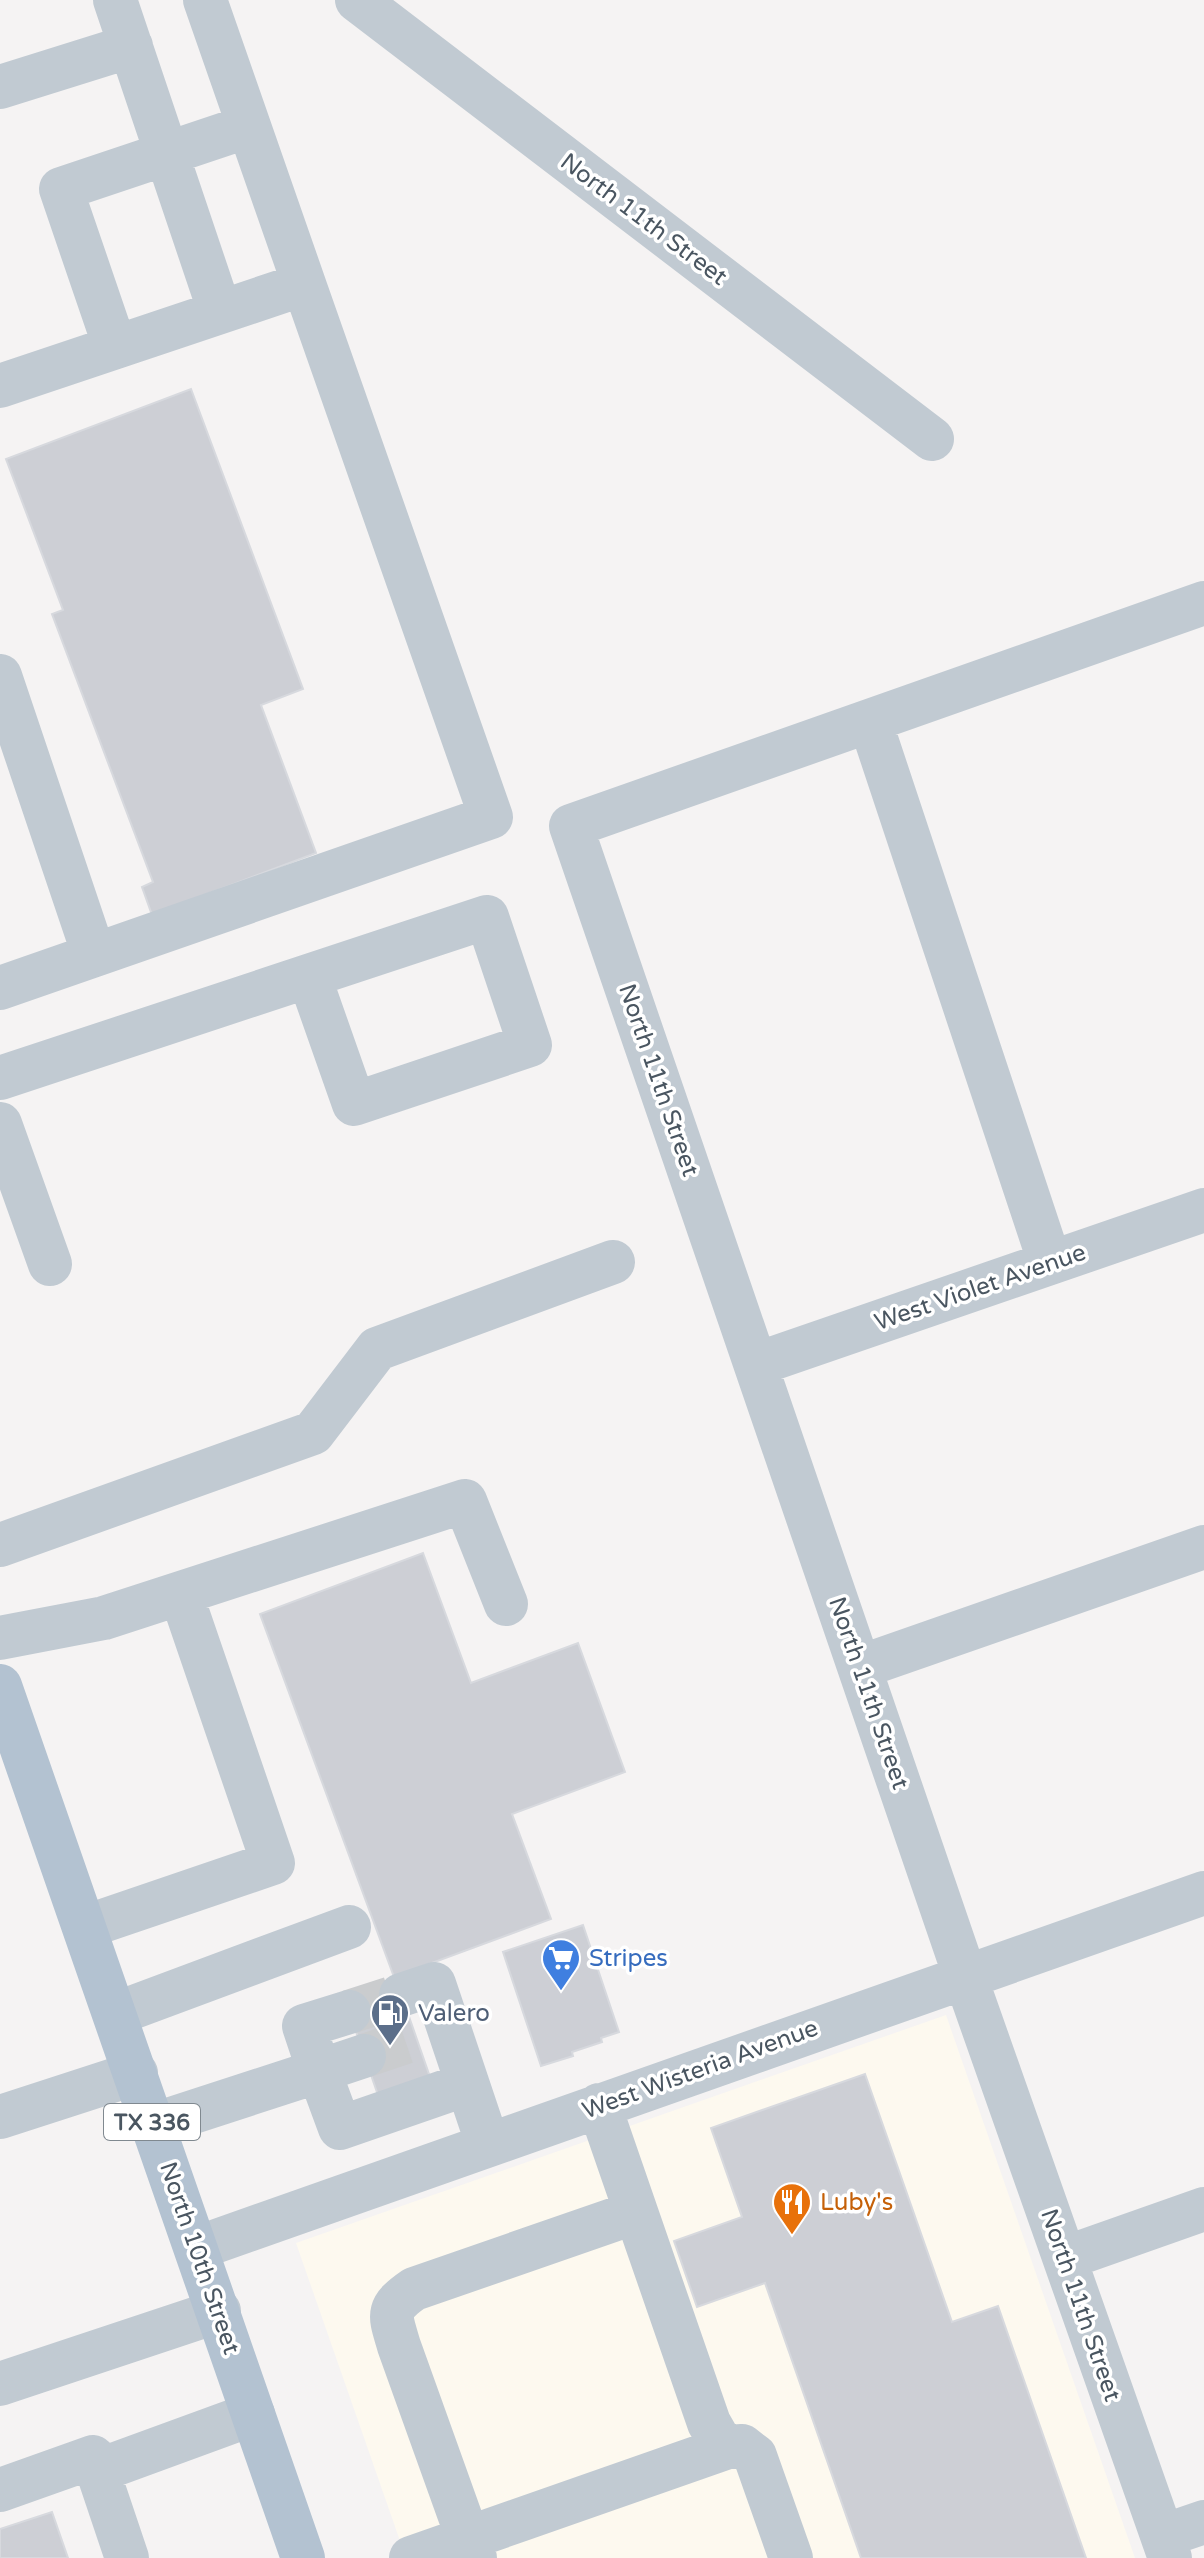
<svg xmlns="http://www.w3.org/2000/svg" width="1204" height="2558" viewBox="0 0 1204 2558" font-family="'Varela Round',sans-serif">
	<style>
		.commercial { fill: #fdf9ef }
		.building { fill: #cdcfd5; stroke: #d7d9de; stroke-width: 2 }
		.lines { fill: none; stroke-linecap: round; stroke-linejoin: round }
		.minor-tunnel { stroke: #caccce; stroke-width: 44; stroke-dasharray: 44 22; stroke-linecap: butt }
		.minor { stroke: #c1cad2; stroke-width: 44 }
		.major { stroke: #b3c2d1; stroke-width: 44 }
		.labels { text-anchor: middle; stroke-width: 7; stroke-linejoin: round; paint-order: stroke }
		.shield { fill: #fff; stroke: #808990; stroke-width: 2 }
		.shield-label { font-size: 22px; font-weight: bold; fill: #4a5661 }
		.street-label { font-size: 24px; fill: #4a5661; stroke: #fff }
		.shop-label { font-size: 24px; fill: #366cbe; stroke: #fff; text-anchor: start }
		.service-label { font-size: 24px; fill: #4e5e75; stroke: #fff; text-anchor: start }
		.food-label { font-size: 24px; fill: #c56008; stroke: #fff; text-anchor: start }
	</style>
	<rect width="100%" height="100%" fill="#f5f3f3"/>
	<path class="commercial" d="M 946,2015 L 1135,2558 L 406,2558 L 296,2243 Z"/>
	<path class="building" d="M 191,389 L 303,689 L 261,705 L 316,853 L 152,915 L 142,887 L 153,882 L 52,614 L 63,610 L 6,459 Z
		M 423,1553 L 471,1683 L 578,1643 L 625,1772 L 512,1814 L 551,1919 L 394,1977 L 260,1614 Z
		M 583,1925 L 619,2032 L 601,2038 L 602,2042 L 572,2052 L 573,2056 L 541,2066 L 503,1952 Z
		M 397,1982 L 431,2080 L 379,2098 L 345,2000 Z
		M 865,2074 L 952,2322 L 998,2306 L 1086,2558 L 861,2558 L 765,2283 L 697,2307 L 674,2241 L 742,2217 L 711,2128 Z
		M 52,2512 L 68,2558 L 0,2558 L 0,2529 Z"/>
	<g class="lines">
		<path class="minor-tunnel" d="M 349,2012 L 401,1995
			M 364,2056 L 417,2038"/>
		<path class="minor" d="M 115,0 L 220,312
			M 357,0 L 932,439
			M 0,87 L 131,46
			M 115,347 L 61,189 L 249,126
			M 0,386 L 304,284 L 205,0
			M 0,676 L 94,955
			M 870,721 L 1050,1263
			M 0,988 L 491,817 L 304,284
			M 0,1078 L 487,917 L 530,1045 L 354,1104 L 309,976
			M 0,1124 L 50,1264
			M 757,1364 L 1204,1210
			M 0,1545 L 313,1433 L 377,1349 L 613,1262
			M 0,1638 L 104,1618 L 465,1501 L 506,1604
			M 860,1667 L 1204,1547
			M 85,1927 L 273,1863 L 181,1594
			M 401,1995 L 434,1984 L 488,2145
			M 349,2012 L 304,2026 L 319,2071 L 364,2056
			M 115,2014 L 349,1927
			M 599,2105 L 709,2423 L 717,2437 L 728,2447 L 742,2446 L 755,2456 L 791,2558
			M 0,2117 L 136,2073
			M 153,2125 L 319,2071 L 340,2128 L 467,2084
			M 197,2248 L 1204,1893
			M 1065,2258 L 1204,2209
			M 0,2384 L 219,2311
			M 97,2471 L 253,2414
			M 0,2490 L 93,2457 L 127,2558
			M 1163,2536 L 1204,2522
			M 411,2558 L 728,2447
			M 475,2558 L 399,2346 C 390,2315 385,2309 414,2289 L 636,2212
			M 1170,2558 L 965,1976 L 571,826 L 1204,603"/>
		<path class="major" d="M 0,1686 L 303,2558"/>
	</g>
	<defs>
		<symbol id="supermarket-pin" viewBox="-11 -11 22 30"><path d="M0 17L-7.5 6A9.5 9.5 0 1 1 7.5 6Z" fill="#3f7fe0" stroke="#fff"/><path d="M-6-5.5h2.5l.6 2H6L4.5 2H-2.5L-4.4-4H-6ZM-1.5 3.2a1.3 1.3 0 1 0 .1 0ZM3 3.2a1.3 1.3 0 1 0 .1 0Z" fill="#fff"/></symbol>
		<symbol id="fuel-pin" viewBox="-11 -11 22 30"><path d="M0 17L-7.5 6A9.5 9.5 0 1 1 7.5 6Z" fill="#5c6f8a" stroke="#fff"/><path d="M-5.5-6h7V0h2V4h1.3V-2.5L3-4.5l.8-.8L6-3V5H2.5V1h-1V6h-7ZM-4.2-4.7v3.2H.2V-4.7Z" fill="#fff"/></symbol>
		<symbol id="restaurant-pin" viewBox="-11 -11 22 30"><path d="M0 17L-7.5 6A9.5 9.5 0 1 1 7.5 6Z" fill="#e8710a" stroke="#fff"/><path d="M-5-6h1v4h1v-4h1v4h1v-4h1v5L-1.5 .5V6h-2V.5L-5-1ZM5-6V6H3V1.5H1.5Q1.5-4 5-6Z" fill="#fff"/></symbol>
	</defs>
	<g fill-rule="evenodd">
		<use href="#supermarket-pin" x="539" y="1936" width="44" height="60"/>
		<use href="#fuel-pin" x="368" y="1991" width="44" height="60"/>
		<use href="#restaurant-pin" x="770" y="2180" width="44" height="60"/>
	</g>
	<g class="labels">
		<rect class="shield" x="104" y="2104" width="96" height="36" rx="6"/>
		<g class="shield-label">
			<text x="152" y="2130">TX 336</text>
		</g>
		<g class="street-label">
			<text transform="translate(644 219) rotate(37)" y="8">North 11th Street</text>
			<text transform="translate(659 1080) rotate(71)" y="8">North 11th Street</text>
			<text transform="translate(980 1287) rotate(-19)" y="8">West Violet Avenue</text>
			<text transform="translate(869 1693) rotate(71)" y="8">North 11th Street</text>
			<text transform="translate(700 2069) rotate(-20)" y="8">West Wisteria Avenue</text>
			<text transform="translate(200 2258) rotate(71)" y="8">North 10th Street</text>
			<text transform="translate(1081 2305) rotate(71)" y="8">North 11th Street</text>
		</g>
		<g class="shop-label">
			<text x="589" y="1966">Stripes</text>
		</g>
		<g class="service-label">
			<text x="418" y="2021">Valero</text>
		</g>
		<g class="food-label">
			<text x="820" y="2210">Luby's</text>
		</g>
	</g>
</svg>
